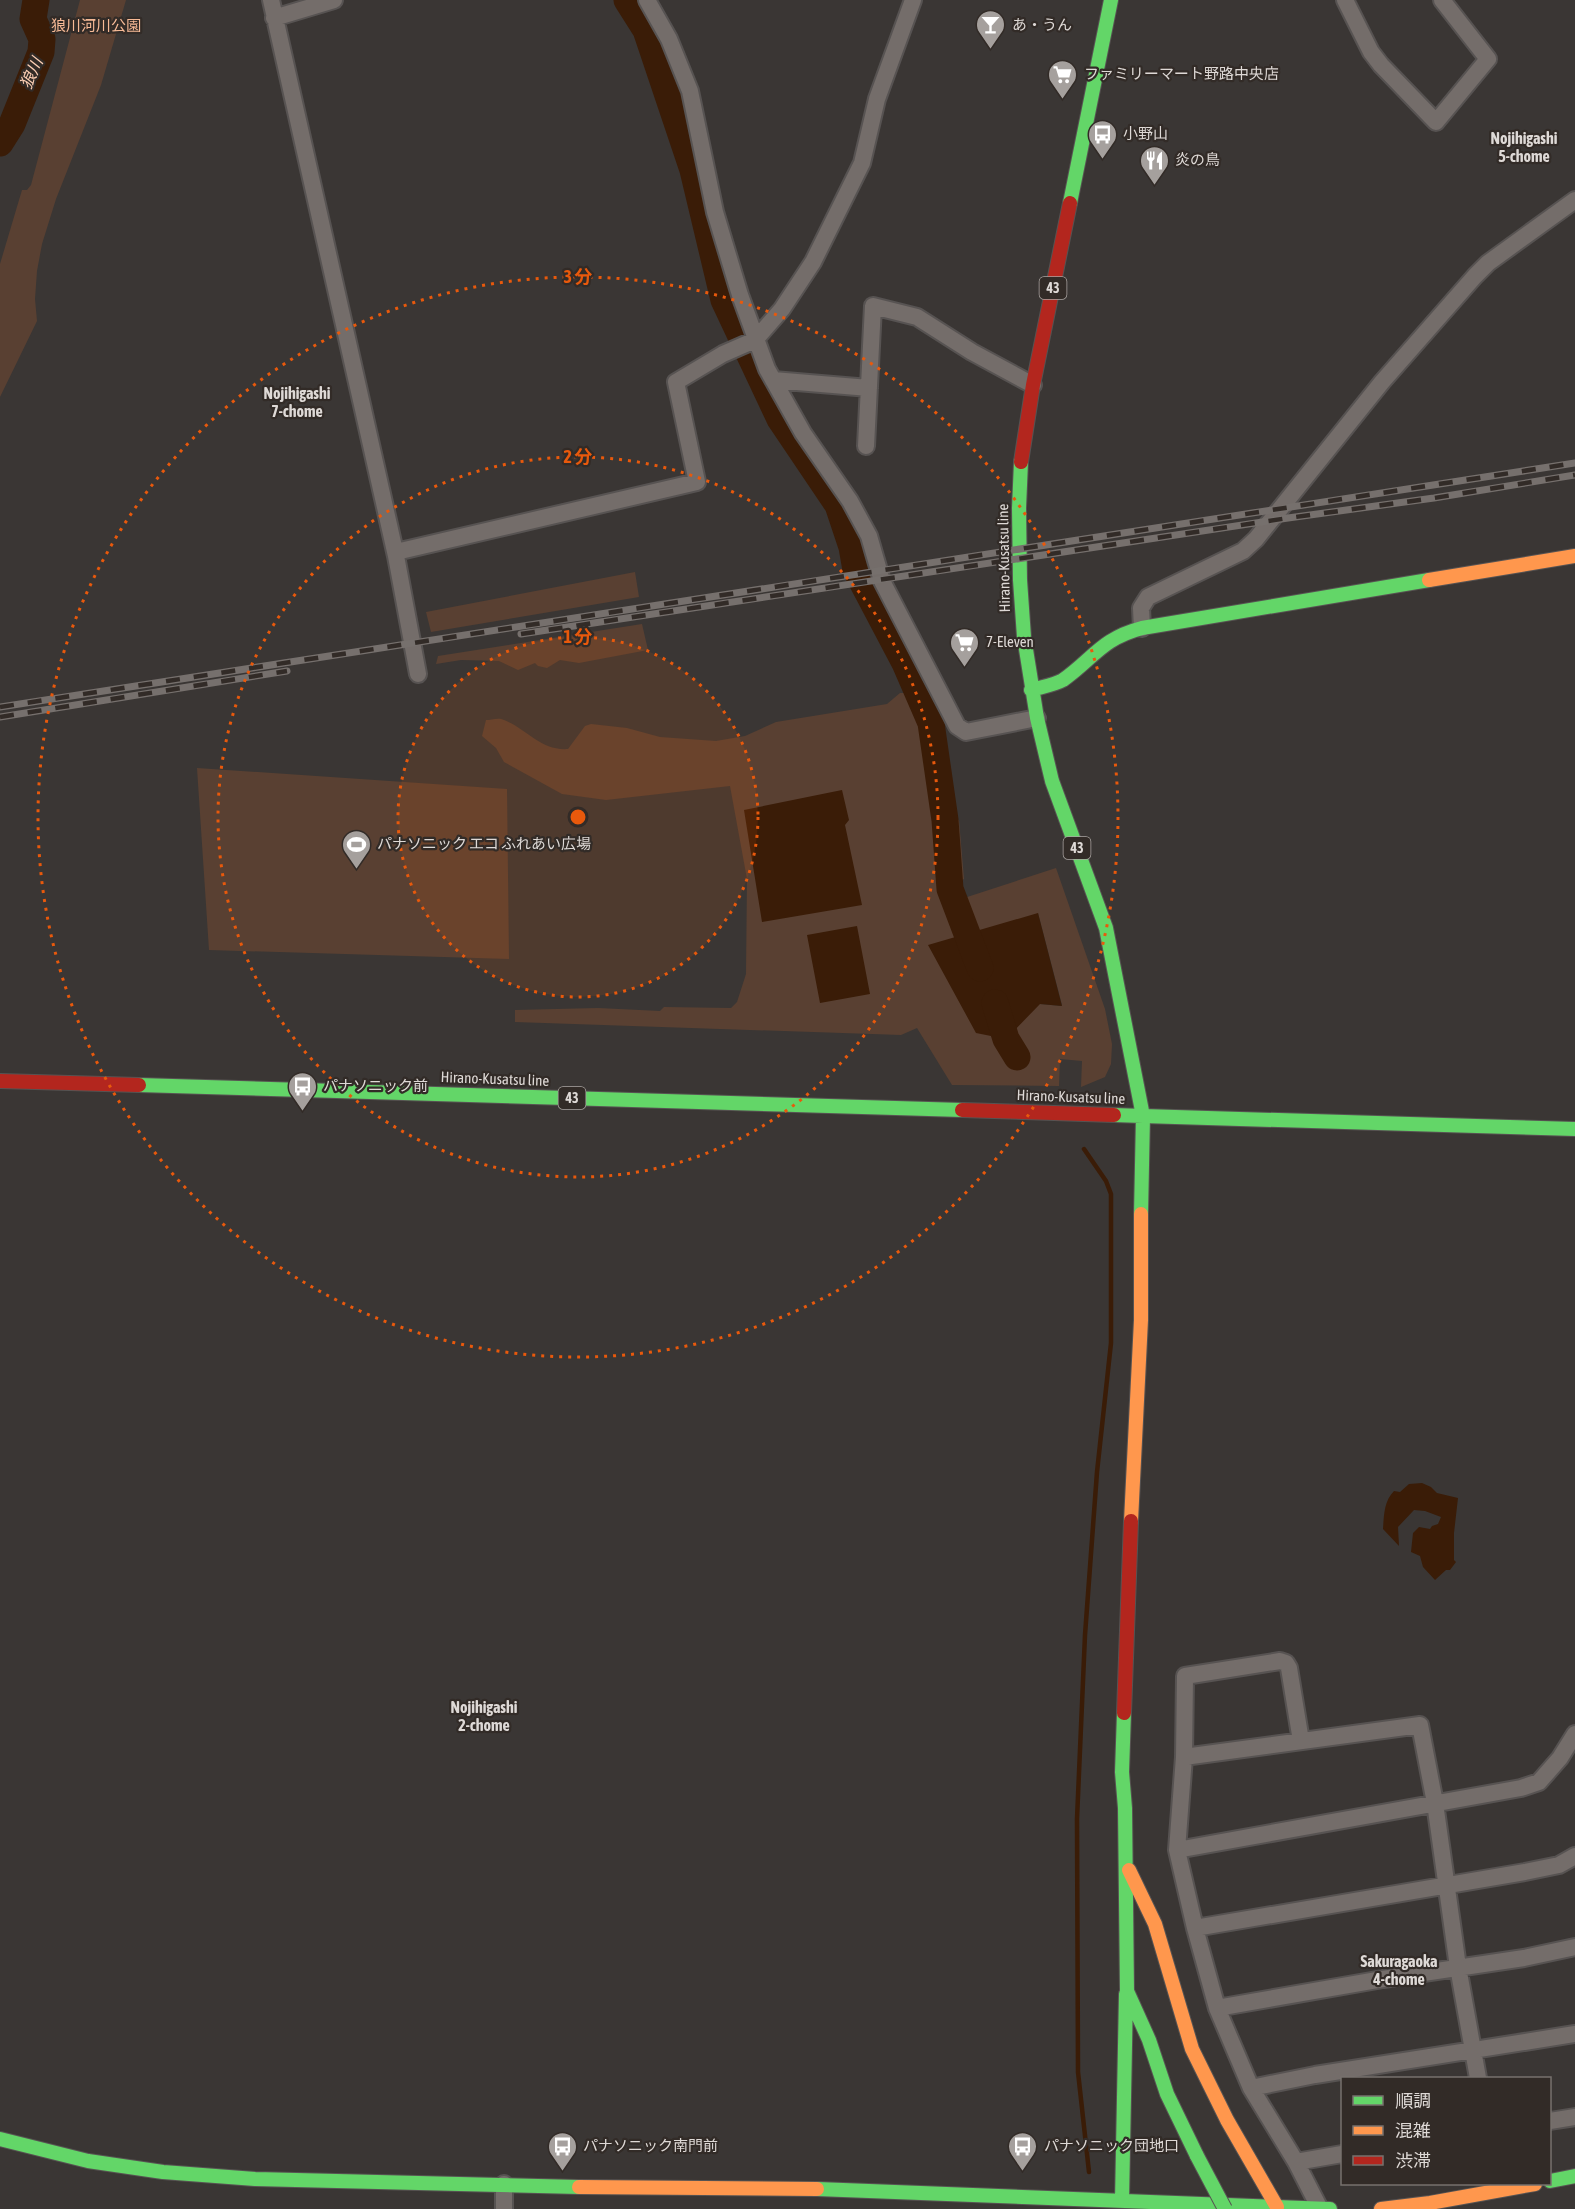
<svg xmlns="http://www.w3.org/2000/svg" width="1575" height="2209" viewBox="0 0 1575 2209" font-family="'Asap Condensed','Noto Sans JP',sans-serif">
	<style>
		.green { fill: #594032; fill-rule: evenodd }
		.water { fill: #3a1c07 }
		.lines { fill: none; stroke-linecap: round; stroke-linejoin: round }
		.stream { stroke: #3a1c07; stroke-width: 4.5 }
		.river { stroke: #3a1c07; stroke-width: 27 }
		.street-casing { stroke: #575352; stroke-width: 20 }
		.fast-casing { stroke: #575352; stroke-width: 16 }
		.slow-casing { stroke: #575352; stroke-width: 16 }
		.jam-casing { stroke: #575352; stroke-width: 16 }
		.street { stroke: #746d6a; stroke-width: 16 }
		.fast { stroke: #63d668; stroke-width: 14 }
		.slow { stroke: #ff974d; stroke-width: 14 }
		.jam { stroke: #b3261e; stroke-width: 14 }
		.rail-casing { stroke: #76706d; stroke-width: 7 }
		.rail { stroke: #322b27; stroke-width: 4.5; stroke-dasharray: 14; stroke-linecap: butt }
		.fast-bridge-casing { stroke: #575352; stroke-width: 16; stroke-linecap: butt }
		.fast-bridge { stroke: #63d668; stroke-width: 14 }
		.ring { fill: none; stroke: #e8590c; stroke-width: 3; stroke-dasharray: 3 6 }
		.labels { text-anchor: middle; stroke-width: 4.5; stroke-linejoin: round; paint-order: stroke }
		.shield { fill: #322b27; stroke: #aaa5a2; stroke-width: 1.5 }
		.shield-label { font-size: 14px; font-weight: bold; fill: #ded9d6 }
		.poi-label { font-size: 15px; fill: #ded9d6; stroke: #322b27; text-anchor: start }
		.park-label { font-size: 15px; fill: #f7ba96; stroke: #322b27 }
		.street-label { font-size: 15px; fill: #ded9d6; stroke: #322b27 }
		.water-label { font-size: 16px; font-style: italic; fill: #fdcfb4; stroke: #322b27 }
		.neighbourhood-label { font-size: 16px; font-weight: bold; fill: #ded9d6; stroke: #322b27 }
		.centre { fill: #e8590c; stroke: #322b27; stroke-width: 3 }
		.ring-label { font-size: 18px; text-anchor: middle; font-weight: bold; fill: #e8590c; stroke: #322b27; stroke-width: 4.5; stroke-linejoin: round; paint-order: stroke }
	</style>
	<rect width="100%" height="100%" fill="#3a3634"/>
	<path class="green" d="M 80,0 L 126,0 L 101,85 L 56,199 L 42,244 L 37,271 L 35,299 L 37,321 L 0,397 L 0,264 L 22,190 L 27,190 L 31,185 Z
		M 635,572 L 639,597 L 431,632 L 426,612 Z
		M 642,624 L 648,650 L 579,663 L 560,660 L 547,668 L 538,666 L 535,663 L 518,670 L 499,661 L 461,660 L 436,664 L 438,656 Z
		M 900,693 L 911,693 L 923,716 L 941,823 L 959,820 L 964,879 L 954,884 L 961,899 L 1056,868 L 1105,1009 L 1112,1044 L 1111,1064 L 1105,1077 L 1081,1087 L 1082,1061 L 1060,1059 L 1059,1086 L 952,1085 L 917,1028 L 901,1035 L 515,1022 L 515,1010 L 598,1008 L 660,1011 L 664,1007 L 731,1008 L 737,1002 L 746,974 L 747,879 L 730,786 L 606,800 L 562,794 L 504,762 L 496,748 L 482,736 L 486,720 C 491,720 499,717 504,720 C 527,729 541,751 568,749 L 585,726 L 591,724 L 627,728 L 660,737 L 716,741 L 745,736 L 776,722 L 887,704 ZM 1038,913 L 1062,1005 L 1061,1006 L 1040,1004 Z
		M 197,768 L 507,789 L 509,959 L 209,950 Z"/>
	<path class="water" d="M 842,790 L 849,820 L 845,825 L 862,905 L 762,922 L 744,810 Z
		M 1038,913 L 1062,1006 L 1040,1004 L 1006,1039 L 976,1033 L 928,945 Z
		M 857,926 L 870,994 L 820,1003 L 807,935 Z
		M 1422,1483 L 1431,1487 L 1437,1493 L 1458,1498 L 1454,1533 L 1454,1560 L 1456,1562 L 1450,1570 L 1446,1570 L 1435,1580 L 1423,1567 L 1420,1556 L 1411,1552 L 1413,1533 L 1419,1527 L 1430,1529 L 1432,1526 L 1438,1524 L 1441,1517 L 1425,1511 L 1414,1510 L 1398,1527 L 1399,1546 L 1383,1529 C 1384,1515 1384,1501 1394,1491 L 1400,1492 L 1409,1484 Z"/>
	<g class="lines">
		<path class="stream" d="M 1084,1149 L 1106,1181 L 1111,1194 L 1111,1343 L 1097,1472 L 1085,1635 L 1077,1819 L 1078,2072 L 1089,2172"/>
		<path class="river" d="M 627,0 L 646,30 L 693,170 L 724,300 L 780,419 L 838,505 L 852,547 L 856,570 L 905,663 L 931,723 L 945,820 L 950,889 L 980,968
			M 0,143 L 12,124 L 41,52 L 42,39 L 33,19 L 36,0
			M 995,1003 L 1006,1039 L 1017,1057"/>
		<defs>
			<path id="street" d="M 271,0 L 396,556 L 418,674
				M 647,0 L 669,39 L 690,91 L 715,212 L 740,295 L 767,369 L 803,433 L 850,501 L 869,536 L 882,581 L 957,726 L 966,732 L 1037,718
				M 1345,0 L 1371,52 L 1381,65 L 1436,122 L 1488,59 L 1442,0
				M 274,18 L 334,0
				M 773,380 L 869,388
				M 866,446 L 873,306 L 917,317 L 972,352 L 1033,385
				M 396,552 L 697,482 L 676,382 L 723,354 L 755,340 L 782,309 L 813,262 L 862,163 L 877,99 L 913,0
				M 1142,628 L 1141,608 L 1148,597 L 1243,551 L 1256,539 L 1382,382 L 1475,276 L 1488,263 L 1575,200
				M 1301,1741 L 1289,1668 L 1286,1663 L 1280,1661 L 1185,1676 L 1184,1757 L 1177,1850 L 1195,1928 L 1217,2008 L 1251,2088 L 1296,2162 L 1320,2209
				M 1184,1757 L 1420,1725 L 1435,1803 L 1458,1967 L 1478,2078
				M 1177,1850 L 1521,1788 L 1539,1782 L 1560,1758 L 1575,1734
				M 1195,1928 L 1525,1872 L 1559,1865 L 1575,1856
				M 1217,2008 L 1383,1979 L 1524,1958 L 1575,1947
				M 1251,2088 L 1315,2075 L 1575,2034
				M 1550,2121 L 1575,2117
				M 1296,2162 L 1342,2154
				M 504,2209 L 504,2184"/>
			<path id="fast" d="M 1070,203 L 1111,0
				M 1021,462 L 1019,508 L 1020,580 L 1024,637 L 1037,718 L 1052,781 L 1106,928 L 1143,1116 L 1114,1115
				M 1031,690 C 1041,687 1054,685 1063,680 C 1094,658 1101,639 1142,628 L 1429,580
				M 139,1085 L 962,1110
				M 1141,1214 L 1143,1116 L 1575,1129
				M 1124,1713 L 1122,1772 L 1125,1808 L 1127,1991 L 1149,2040 L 1167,2094 L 1197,2156
				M 0,2139 L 88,2161 L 163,2172 L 255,2179 L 579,2187
				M 1550,2181 L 1575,2176
				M 817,2189 L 1330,2209
				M 1122,2201 L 1126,1994"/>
			<path id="slow" d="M 1429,580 L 1575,556
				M 1131,1521 L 1141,1320 L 1141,1214
				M 1129,1870 L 1155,1924 L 1192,2049 L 1227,2120 L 1277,2207
				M 579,2187 L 817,2189
				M 1381,2209 L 1430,2203 L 1535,2184"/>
			<path id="jam" d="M 1021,462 L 1033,385 L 1070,203
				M 0,1081 L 139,1085
				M 962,1110 L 1114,1115
				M 1124,1713 L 1131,1521"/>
		</defs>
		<use href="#street" class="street-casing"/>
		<use href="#fast" class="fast-casing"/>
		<use href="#slow" class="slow-casing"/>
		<use href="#jam" class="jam-casing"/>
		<use href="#street" class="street"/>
		<use href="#fast" class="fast"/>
		<use href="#slow" class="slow"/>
		<use href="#jam" class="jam"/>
		<defs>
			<path id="rail" d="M 521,634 L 1288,518 L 1434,498 L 1575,475
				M 0,707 L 1575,463
				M 0,717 L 287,671"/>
		</defs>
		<use href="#rail" class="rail-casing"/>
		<use href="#rail" class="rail"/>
		<defs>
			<path id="fast-bridge" d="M 1197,2156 L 1225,2209"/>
		</defs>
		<use href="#fast-bridge" class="fast-bridge-casing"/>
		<use href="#fast-bridge" class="fast-bridge"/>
	</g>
	<circle cx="578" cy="817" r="180" fill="#e8590c" fill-opacity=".12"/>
	<g class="ring">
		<circle cx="578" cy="817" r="180"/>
		<circle cx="578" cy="817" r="360"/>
		<circle cx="578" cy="817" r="540"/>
	</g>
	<defs>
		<symbol id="bar-pin" viewBox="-11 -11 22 30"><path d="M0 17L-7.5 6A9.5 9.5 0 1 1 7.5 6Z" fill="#a5a09d" stroke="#322b27"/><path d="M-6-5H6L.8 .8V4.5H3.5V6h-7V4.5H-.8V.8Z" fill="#fff"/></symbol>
		<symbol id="supermarket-pin" viewBox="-11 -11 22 30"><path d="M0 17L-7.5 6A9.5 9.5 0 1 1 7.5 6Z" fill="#a5a09d" stroke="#322b27"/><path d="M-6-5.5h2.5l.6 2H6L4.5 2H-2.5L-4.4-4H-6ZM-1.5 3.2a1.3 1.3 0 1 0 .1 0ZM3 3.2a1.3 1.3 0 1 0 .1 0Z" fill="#fff"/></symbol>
		<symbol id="bus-pin" viewBox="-11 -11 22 30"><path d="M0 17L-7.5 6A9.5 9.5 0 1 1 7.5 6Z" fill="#a5a09d" stroke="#322b27"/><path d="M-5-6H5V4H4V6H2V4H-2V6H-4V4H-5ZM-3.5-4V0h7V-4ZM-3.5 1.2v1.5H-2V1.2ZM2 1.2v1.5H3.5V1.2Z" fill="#fff"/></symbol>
		<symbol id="restaurant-pin" viewBox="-11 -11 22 30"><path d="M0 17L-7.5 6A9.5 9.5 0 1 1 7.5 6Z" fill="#a5a09d" stroke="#322b27"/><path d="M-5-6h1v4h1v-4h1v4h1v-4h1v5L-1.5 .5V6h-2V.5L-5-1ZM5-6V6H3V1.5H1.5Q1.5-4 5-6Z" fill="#fff"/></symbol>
		<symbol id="stadium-pin" viewBox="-11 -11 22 30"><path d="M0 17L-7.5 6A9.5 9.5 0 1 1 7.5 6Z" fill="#a5a09d" stroke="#322b27"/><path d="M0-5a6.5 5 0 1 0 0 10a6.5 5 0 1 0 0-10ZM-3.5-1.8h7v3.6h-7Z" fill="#fff"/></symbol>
	</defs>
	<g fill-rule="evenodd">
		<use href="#bar-pin" x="974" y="8" width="33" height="45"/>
		<use href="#supermarket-pin" x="1046" y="58" width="33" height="45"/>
		<use href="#bus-pin" x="1086" y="118" width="33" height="45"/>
		<use href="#restaurant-pin" x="1138" y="144" width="33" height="45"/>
		<use href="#supermarket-pin" x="948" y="626" width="33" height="45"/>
		<use href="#stadium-pin" x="340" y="828" width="33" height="45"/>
		<use href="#bus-pin" x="286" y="1070" width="33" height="45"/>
		<use href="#bus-pin" x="546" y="2130" width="33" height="45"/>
		<use href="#bus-pin" x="1006" y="2130" width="33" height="45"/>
	</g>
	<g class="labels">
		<g class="shield">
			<rect x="1039.5" y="277" width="27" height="22" rx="4.5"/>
			<rect x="1063.5" y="837" width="27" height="22" rx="4.5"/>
			<rect x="558.5" y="1087" width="27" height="22" rx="4.5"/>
		</g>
		<g class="shield-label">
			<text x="1053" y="293">43</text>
			<text x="1077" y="853">43</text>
			<text x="572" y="1103">43</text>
		</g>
		<g class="poi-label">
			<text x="1012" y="30">あ・うん</text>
			<text x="1084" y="79">ファミリーマート野路中央店</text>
			<text x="1123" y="139">小野山</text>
			<text x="1175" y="165">炎の鳥</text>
			<text x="986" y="647">7-Eleven</text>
			<text x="377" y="849">パナソニック エコ ふれあい広場</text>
			<text x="323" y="1091">パナソニック前</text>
			<text x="583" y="2151">パナソニック南門前</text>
			<text x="1044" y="2151">パナソニック団地口</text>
		</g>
		<g class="park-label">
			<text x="96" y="31">狼川河川公園</text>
		</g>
		<g class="street-label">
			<text transform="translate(1004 558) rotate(-91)" y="5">Hirano-Kusatsu line</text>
			<text transform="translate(495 1079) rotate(2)" y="5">Hirano-Kusatsu line</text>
			<text transform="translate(1071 1097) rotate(2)" y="5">Hirano-Kusatsu line</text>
		</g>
		<g class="water-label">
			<text transform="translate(31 73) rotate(-66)" y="6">狼川</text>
		</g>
		<g class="neighbourhood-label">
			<text x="1524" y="144">Nojihigashi<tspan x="1524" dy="18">5-chome</tspan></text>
			<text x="297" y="399">Nojihigashi<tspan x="297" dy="18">7-chome</tspan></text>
			<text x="484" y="1713">Nojihigashi<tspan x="484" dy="18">2-chome</tspan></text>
			<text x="1399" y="1967">Sakuragaoka<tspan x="1399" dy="18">4-chome</tspan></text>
		</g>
	</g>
	<circle cx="578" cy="817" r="9" class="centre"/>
	<g class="ring-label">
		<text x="578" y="283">3 分</text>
		<text x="578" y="463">2 分</text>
		<text x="578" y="643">1 分</text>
	</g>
	<rect x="1341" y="2077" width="210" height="108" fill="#322b27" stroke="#77716d" stroke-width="1.5"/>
	<rect x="1353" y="2096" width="30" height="9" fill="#63d668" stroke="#77716d" stroke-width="1.5"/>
	<text x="1395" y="2107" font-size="18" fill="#ded9d6">順調</text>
	<rect x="1353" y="2126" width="30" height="9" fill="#ff974d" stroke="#77716d" stroke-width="1.5"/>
	<text x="1395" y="2137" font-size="18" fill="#ded9d6">混雑</text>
	<rect x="1353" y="2156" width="30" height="9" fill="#b3261e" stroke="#77716d" stroke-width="1.5"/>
	<text x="1395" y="2167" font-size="18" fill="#ded9d6">渋滞</text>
</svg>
